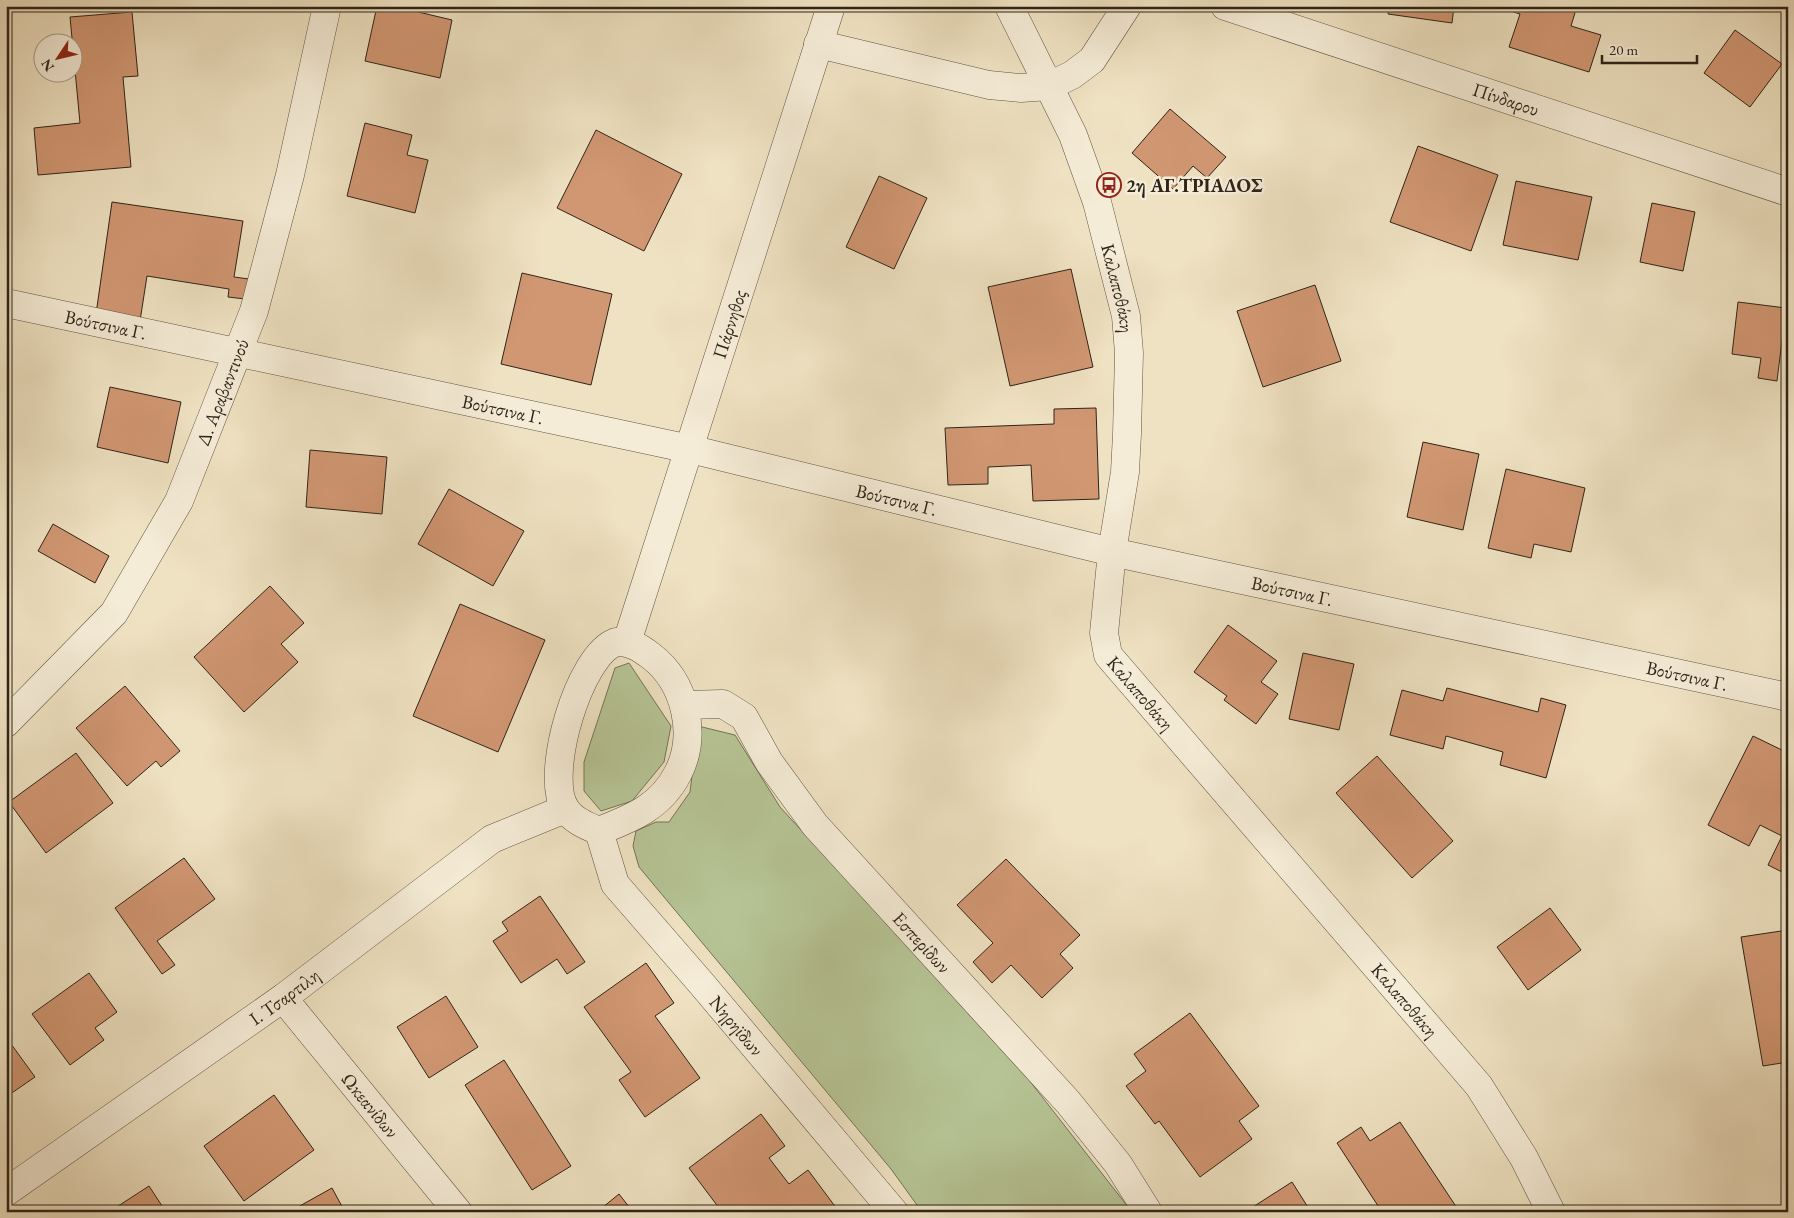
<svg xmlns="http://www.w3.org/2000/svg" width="1794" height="1218" viewBox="0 0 1794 1218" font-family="'EB Garamond',serif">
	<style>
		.green { fill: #b6c495; stroke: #727457 }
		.building { fill: #d19773; stroke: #2f2419 }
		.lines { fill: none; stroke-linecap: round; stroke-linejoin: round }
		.minor-casing { stroke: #5f5443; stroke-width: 29 }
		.tertiary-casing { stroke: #5f5443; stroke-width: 29 }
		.minor { stroke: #f5ecd7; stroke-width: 28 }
		.tertiary { stroke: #f5ecd7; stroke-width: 28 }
		.labels { text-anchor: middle; stroke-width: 5; stroke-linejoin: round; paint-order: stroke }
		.street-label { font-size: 19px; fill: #2f2419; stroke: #f5ecd7 }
		.poi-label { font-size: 19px; font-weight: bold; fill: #2f2419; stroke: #f5ecd7; text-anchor: start }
	</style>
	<rect width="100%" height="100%" fill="#efe2c2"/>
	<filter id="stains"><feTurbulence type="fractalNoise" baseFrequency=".004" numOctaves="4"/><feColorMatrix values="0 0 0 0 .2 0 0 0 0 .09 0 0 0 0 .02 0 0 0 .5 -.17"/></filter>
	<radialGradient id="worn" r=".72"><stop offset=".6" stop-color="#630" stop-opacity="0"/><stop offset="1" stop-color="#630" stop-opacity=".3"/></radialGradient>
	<path class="green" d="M 629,663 L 671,726 L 664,762 L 632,801 L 601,811 L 584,791 L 584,762 L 615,668 Z
		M 698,726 L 735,735 L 780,807 L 1029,1080 L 1132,1212 L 922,1212 L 891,1169 L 639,867 L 633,846 L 636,831 L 656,822 L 669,822 L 690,792 Z"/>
	<path class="building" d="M 377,6 L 393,6 L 452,20 L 440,78 L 365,61 Z
		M 1389,6 L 1454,6 L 1452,23 L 1388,14 Z
		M 1495,6 L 1577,6 L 1571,26 L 1601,35 L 1589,72 L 1509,47 L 1520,14 Z
		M 132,12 L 138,76 L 123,77 L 131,167 L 38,175 L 34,128 L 80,123 L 70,17 Z
		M 1735,30 L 1782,64 L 1750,107 L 1704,73 Z
		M 1170,109 L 1226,157 L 1207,178 L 1193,166 L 1173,189 L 1132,153 Z
		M 365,123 L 412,135 L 407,155 L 428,160 L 415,213 L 347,196 Z
		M 596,130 L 682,174 L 644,251 L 557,208 Z
		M 1418,146 L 1498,175 L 1471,251 L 1390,222 Z
		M 879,176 L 927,198 L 894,269 L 846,247 Z
		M 1516,181 L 1592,197 L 1578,260 L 1503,245 Z
		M 112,202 L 243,221 L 234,277 L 249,279 L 245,299 L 228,297 L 229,289 L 147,276 L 140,321 L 96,314 Z
		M 1652,203 L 1695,212 L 1683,271 L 1640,262 Z
		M 1071,269 L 1093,367 L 1010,386 L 988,287 Z
		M 522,273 L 612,294 L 591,385 L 501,364 Z
		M 1315,285 L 1341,361 L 1263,387 L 1237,311 Z
		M 1738,302 L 1786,308 L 1777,381 L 1758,378 L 1761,358 L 1732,354 Z
		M 110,387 L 181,402 L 168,463 L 97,447 Z
		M 1096,408 L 1099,499 L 1033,501 L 1031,465 L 988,467 L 988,484 L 948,485 L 945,428 L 1054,424 L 1054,409 Z
		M 1423,442 L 1479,454 L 1463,530 L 1407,517 Z
		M 310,450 L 387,457 L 382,514 L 306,507 Z
		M 1506,469 L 1585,488 L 1571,552 L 1534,544 L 1531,558 L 1488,548 Z
		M 449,489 L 524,531 L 493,586 L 418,544 Z
		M 53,524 L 109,556 L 95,583 L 38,551 Z
		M 270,586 L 304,623 L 281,644 L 298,662 L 244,712 L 194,657 Z
		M 460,604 L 545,640 L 498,752 L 413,716 Z
		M 1228,625 L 1277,661 L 1261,682 L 1278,694 L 1256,724 L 1224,700 L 1227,696 L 1194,672 Z
		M 1303,653 L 1354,664 L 1339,730 L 1289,719 Z
		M 125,686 L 180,751 L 161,767 L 156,761 L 127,786 L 76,728 Z
		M 1447,688 L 1538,712 L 1541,698 L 1566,705 L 1546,778 L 1500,765 L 1503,752 L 1446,736 L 1443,749 L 1390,735 L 1402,690 L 1443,701 Z
		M 1753,736 L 1788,753 L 1788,875 L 1768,865 L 1782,836 L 1760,825 L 1749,846 L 1708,825 Z
		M 76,753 L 113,803 L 46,853 L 9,802 Z
		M 1377,756 L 1453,841 L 1412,878 L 1336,793 Z
		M 184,858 L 215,899 L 157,941 L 175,965 L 162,974 L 115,908 Z
		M 1006,859 L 1080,935 L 1060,954 L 1073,968 L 1042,998 L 1011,965 L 992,983 L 973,962 L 993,943 L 957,905 Z
		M 540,896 L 585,962 L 567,974 L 557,959 L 521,983 L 493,941 L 508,931 L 502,922 Z
		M 1550,908 L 1581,950 L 1528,990 L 1497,947 Z
		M 1788,930 L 1788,1062 L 1763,1066 L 1741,937 Z
		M 646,963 L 674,1003 L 655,1016 L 700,1078 L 645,1117 L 619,1080 L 631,1072 L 584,1007 Z
		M 89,973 L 117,1012 L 95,1028 L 104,1040 L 70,1065 L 32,1014 Z
		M 446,996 L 478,1047 L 429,1078 L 397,1027 Z
		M 1190,1013 L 1259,1106 L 1239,1121 L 1252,1139 L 1200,1177 L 1159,1121 L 1155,1124 L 1126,1086 L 1146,1071 L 1134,1054 Z
		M 6,1037 L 35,1077 L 6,1097 Z
		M 504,1060 L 571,1166 L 532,1190 L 465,1085 Z
		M 274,1095 L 314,1150 L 244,1201 L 204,1146 Z
		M 761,1114 L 785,1146 L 769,1158 L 789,1184 L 808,1170 L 837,1209 L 834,1212 L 722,1212 L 689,1168 Z
		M 1400,1122 L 1457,1208 L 1452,1212 L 1382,1212 L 1337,1143 L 1361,1127 L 1370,1141 Z
		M 1292,1182 L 1311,1212 L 1245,1212 Z
		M 149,1186 L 166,1212 L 109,1212 Z
		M 332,1188 L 345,1212 L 289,1212 Z
		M 619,1194 L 633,1212 L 597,1212 Z"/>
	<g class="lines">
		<defs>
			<g id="minor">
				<path id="s1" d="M 1009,6 L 1073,135 L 1097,202 L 1126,316 L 1129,353 L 1127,434 L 1125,472 L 1112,552 L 1104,633 L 1108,655 L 1479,1086 L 1524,1158 L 1551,1212"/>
				<path id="s2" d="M 1225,6 L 1788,192"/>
				<path d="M 818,44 L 989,85 L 1021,88 L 1049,86 L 1072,75 L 1092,60 L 1127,6"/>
				<path id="s3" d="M 6,303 L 690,449 L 1112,552 L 1788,697"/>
				<path id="s4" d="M 684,705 L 723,704 L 744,717 L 769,762 L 815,825 L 1068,1102 L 1118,1164 L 1148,1212"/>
				<path id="s5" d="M 6,723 L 114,613 L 179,501 L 254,311 L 290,175 L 327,6"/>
				<path id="s6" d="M 283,998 L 458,1212"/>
				<path id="s7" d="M 6,1192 L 283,998 L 492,839 L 565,809"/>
			</g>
			<g id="tertiary">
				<path d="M 616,642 C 631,642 639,647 651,656 C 685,682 698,734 678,773 C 661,807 632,818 599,831 C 587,826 572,820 565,808 C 544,775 579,655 616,642 Z"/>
				<path id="s8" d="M 627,642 L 831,6"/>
				<path id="s9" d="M 599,831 L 615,884 L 701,983 L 894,1212"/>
			</g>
		</defs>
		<use href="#minor" class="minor-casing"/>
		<use href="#tertiary" class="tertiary-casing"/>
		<use href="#minor" class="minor"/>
		<use href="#tertiary" class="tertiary"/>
	</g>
	<defs>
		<symbol id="bus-ring" viewBox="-11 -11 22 22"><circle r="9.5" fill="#f5ecd7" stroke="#8f2418" stroke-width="1.5"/><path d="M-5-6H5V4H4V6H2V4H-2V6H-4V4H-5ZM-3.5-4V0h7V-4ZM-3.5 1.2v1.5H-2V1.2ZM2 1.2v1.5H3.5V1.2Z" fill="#8f2418"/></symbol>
	</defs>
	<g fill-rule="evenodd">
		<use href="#bus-ring" x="1095" y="171" width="28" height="28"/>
	</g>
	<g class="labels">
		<g class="street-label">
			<text dy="7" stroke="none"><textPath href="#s2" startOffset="296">Πίνδαρου</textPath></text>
			<text dy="7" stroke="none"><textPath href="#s1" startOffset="304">Καλαποθάκη</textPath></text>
			<text dy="7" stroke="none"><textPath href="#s8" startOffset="334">Πάρνηθος</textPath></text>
			<text dy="7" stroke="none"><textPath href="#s3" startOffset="102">Βούτσινα Γ.</textPath></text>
			<text dy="7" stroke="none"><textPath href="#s5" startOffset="401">Δ. Αραβαντινού</textPath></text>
			<text dy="7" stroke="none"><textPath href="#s3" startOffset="508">Βούτσινα Γ.</textPath></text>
			<text dy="7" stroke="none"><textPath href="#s3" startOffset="912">Βούτσινα Γ.</textPath></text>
			<text dy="7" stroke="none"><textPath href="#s3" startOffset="1318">Βούτσινα Γ.</textPath></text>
			<text dy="7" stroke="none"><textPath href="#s3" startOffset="1722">Βούτσινα Γ.</textPath></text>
			<text dy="7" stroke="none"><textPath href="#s1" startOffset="724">Καλαποθάκη</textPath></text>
			<text dy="7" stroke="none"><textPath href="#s4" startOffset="352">Εσπερίδων</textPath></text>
			<text dy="7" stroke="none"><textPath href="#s7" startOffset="340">Ι. Τσαρτιλη</textPath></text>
			<text dy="7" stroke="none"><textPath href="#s1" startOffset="1129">Καλαποθάκη</textPath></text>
			<text dy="7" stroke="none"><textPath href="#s9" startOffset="242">Νηρηϊδων</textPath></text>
			<text dy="7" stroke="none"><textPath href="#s6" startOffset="138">Ωκεανίδων</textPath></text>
		</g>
		<g class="poi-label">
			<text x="1126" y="192">2η ΑΓ.ΤΡΙΑΔΟΣ</text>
		</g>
	</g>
	<rect width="1794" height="1218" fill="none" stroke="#efe2c2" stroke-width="25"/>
	<rect x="8" y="8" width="1779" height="1203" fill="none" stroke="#2f2419" stroke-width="2.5"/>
	<rect x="12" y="12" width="1769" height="1193" fill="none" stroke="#2f2419"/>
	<g transform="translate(58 58) rotate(235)"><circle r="24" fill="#f5ecd7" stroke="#a69c8b"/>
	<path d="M0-4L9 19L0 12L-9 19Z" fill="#8f2418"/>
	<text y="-8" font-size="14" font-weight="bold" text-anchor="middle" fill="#2f2419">N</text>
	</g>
	<path d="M1602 55v8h95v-8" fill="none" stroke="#2f2419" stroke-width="2.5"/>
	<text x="1609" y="55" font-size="15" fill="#2f2419" stroke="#f5ecd7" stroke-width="4" paint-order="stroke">20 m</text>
	<rect width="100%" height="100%" filter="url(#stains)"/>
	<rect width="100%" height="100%" fill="url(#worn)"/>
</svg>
